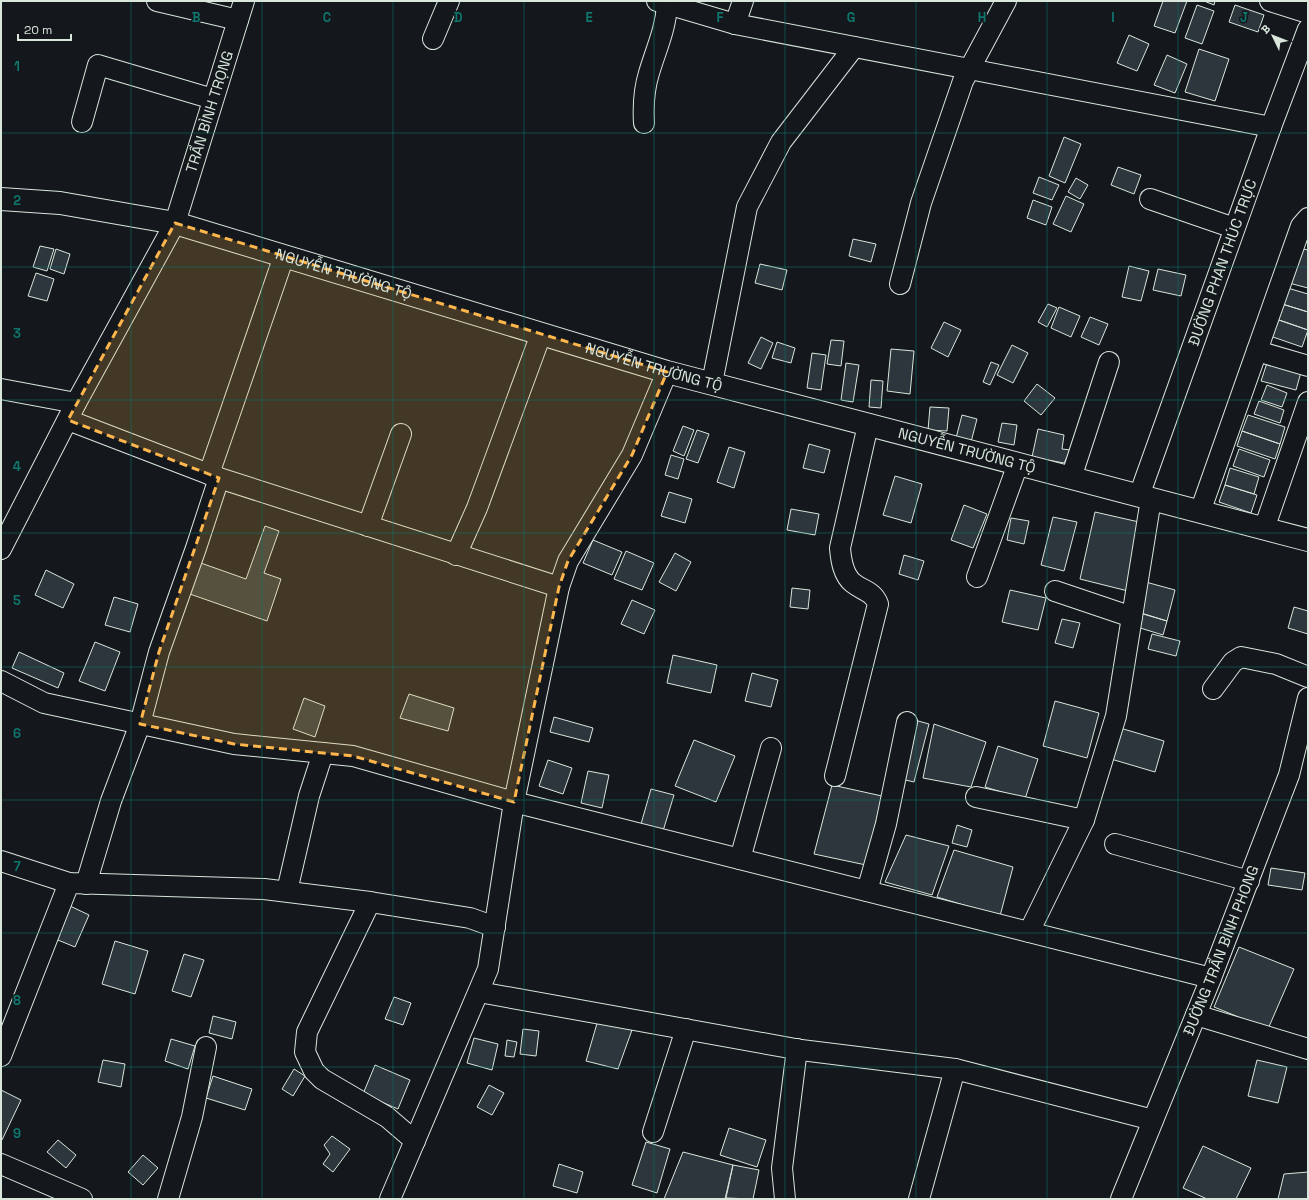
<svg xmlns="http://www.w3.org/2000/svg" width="1309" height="1200" viewBox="0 0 1309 1200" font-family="'Space Grotesk',sans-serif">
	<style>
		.building { fill: #2c363c; stroke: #d8e6dc }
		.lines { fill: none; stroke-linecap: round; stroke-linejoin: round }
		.minor-casing { stroke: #d8e6dc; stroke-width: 22 }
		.major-casing { stroke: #d8e6dc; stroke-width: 24 }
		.minor { stroke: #14181c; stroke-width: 20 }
		.major { stroke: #14181c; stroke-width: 22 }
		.marked { fill: #ffb74d; fill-opacity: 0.2; stroke: #ffb74d; stroke-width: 3; stroke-dasharray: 8 5; stroke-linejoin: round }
		.grid { fill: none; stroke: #0f766e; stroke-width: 1; stroke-opacity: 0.55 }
		.labels { text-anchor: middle; stroke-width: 3; stroke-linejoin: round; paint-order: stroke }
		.street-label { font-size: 15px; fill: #d8e6dc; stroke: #14181c }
		.grid-label { font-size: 13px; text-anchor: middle; font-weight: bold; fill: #0f766e; stroke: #14181c; stroke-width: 3; stroke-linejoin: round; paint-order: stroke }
	</style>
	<rect width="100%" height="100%" fill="#14181c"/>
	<path class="building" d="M 1163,1 L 1187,1 L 1175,33 L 1154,26 Z
		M 1204,1 L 1215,1 L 1214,5 Z
		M 1197,5 L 1214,11 L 1202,44 L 1185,38 Z
		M 1235,5 L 1264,15 L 1258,32 L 1229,22 Z
		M 1129,35 L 1149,44 L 1137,71 L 1117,63 Z
		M 1199,49 L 1229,59 L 1215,101 L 1185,92 Z
		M 1167,55 L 1187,64 L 1175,93 L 1154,85 Z
		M 1064,137 L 1081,144 L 1065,183 L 1049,176 Z
		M 1118,167 L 1141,175 L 1134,194 L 1111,185 Z
		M 1039,177 L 1059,185 L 1052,200 L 1033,193 Z
		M 1076,178 L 1088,185 L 1080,199 L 1068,192 Z
		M 1066,196 L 1084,204 L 1071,232 L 1053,224 Z
		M 1033,200 L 1052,207 L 1046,225 L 1027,218 Z
		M 853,239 L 876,244 L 871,262 L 849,256 Z
		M 40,246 L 54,249 L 47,271 L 33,267 Z
		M 1298,248 L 1308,250 L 1308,288 L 1289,283 Z
		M 56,249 L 70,254 L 64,274 L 50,269 Z
		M 760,264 L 787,270 L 782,290 L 755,283 Z
		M 1129,266 L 1149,271 L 1141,301 L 1122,297 Z
		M 1158,269 L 1186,275 L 1181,296 L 1153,290 Z
		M 36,273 L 54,279 L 47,301 L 28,296 Z
		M 1284,287 L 1308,294 L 1308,312 L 1279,303 Z
		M 1279,303 L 1308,312 L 1308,330 L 1276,319 Z
		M 1048,304 L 1057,308 L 1047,327 L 1038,322 Z
		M 1059,307 L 1080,316 L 1071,337 L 1051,328 Z
		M 1090,317 L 1108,324 L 1099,345 L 1081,337 Z
		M 1276,319 L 1308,330 L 1302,347 L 1270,336 Z
		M 944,322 L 961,330 L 948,357 L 931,348 Z
		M 761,337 L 773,343 L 761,369 L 748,363 Z
		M 831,340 L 844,341 L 841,366 L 827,364 Z
		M 777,342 L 795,348 L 791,363 L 772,358 Z
		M 1012,345 L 1028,353 L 1013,383 L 997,375 Z
		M 891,349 L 914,351 L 910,394 L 887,391 Z
		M 812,353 L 826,355 L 821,390 L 807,388 Z
		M 991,362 L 999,365 L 990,385 L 983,382 Z
		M 846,363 L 859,365 L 853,402 L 841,400 Z
		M 1267,363 L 1301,372 L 1296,390 L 1261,381 Z
		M 871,380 L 883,381 L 881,408 L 869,407 Z
		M 1037,384 L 1055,398 L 1041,415 L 1024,401 Z
		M 1267,385 L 1287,393 L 1282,407 L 1261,400 Z
		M 1259,401 L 1284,410 L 1280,423 L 1254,414 Z
		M 930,407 L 949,408 L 947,431 L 928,430 Z
		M 962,415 L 977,419 L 971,442 L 956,438 Z
		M 1248,415 L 1285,427 L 1280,444 L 1242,431 Z
		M 1002,423 L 1017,425 L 1014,445 L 998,442 Z
		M 683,426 L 694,430 L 684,456 L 673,451 Z
		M 1038,429 L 1064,435 L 1062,449 L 1071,450 L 1064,463 L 1032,457 Z
		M 697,430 L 709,434 L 698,463 L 686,459 Z
		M 1242,431 L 1280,444 L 1275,459 L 1237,446 Z
		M 809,444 L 830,450 L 824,473 L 803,468 Z
		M 729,447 L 745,452 L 734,488 L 717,482 Z
		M 1239,449 L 1270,460 L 1264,477 L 1233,466 Z
		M 671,455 L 684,459 L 678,479 L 665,475 Z
		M 1230,468 L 1259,477 L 1254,494 L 1225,485 Z
		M 895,476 L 922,484 L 911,523 L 883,515 Z
		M 1225,485 L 1257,495 L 1251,513 L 1219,502 Z
		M 669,492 L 692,499 L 685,523 L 661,516 Z
		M 964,505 L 987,514 L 973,548 L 951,540 Z
		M 791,509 L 819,514 L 815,535 L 787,530 Z
		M 1095,512 L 1139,522 L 1128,591 L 1080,579 Z
		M 1053,517 L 1077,522 L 1064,571 L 1041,565 Z
		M 1011,518 L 1029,521 L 1024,544 L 1007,540 Z
		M 265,526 L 279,531 L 264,573 L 281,579 L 267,621 L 187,593 L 198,562 L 246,579 Z
		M 593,540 L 622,552 L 612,575 L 583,563 Z
		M 626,551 L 654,563 L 642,590 L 614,579 Z
		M 675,553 L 691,562 L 676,591 L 659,582 Z
		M 904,555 L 924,561 L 918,580 L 899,574 Z
		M 46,570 L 74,584 L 63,608 L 35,595 Z
		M 1142,581 L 1175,590 L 1167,621 L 1133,611 Z
		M 792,588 L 810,590 L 808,609 L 790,607 Z
		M 1010,590 L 1046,598 L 1038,630 L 1002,622 Z
		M 114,597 L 138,604 L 130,632 L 105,625 Z
		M 632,600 L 655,610 L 644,634 L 621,624 Z
		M 1294,607 L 1308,611 L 1308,634 L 1288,628 Z
		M 1141,613 L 1167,621 L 1163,635 L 1137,627 Z
		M 1062,619 L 1080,623 L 1073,648 L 1055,643 Z
		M 1152,634 L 1180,641 L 1176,656 L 1148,649 Z
		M 95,642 L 120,652 L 105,691 L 79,681 Z
		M 19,652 L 64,673 L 58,688 L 12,668 Z
		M 673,655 L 717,665 L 711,693 L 667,683 Z
		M 752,673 L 778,680 L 771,707 L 745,701 Z
		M 409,694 L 454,708 L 448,731 L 400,718 Z
		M 304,698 L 325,706 L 315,737 L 293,729 Z
		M 1055,701 L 1099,713 L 1087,758 L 1043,746 Z
		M 554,717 L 593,728 L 589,742 L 550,732 Z
		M 911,719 L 929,724 L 914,782 L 897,778 Z
		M 934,724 L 986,742 L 971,787 L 923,778 Z
		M 1120,728 L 1164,741 L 1155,772 L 1111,759 Z
		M 694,740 L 735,756 L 716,802 L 675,786 Z
		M 998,746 L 1038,759 L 1025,799 L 985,787 Z
		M 548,760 L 572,768 L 563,794 L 539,786 Z
		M 588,771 L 609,775 L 602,808 L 581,803 Z
		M 832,785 L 882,796 L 866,865 L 814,854 Z
		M 651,789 L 674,795 L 663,831 L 641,824 Z
		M 957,825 L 972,830 L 967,847 L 952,843 Z
		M 906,835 L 949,846 L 932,895 L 885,882 Z
		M 954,850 L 1013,867 L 1000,916 L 937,897 Z
		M 1271,868 L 1305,873 L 1302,890 L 1268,885 Z
		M 68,905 L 89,915 L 75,947 L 53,938 Z
		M 115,941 L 148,951 L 135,994 L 102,984 Z
		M 1239,947 L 1294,969 L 1268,1029 L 1214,1007 Z
		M 184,954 L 204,960 L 191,997 L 172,991 Z
		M 394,997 L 411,1003 L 403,1025 L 385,1019 Z
		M 213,1016 L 236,1022 L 232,1039 L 209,1033 Z
		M 598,1020 L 632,1030 L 618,1069 L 586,1061 Z
		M 523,1029 L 539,1031 L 536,1056 L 520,1054 Z
		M 474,1038 L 498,1044 L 492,1070 L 467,1063 Z
		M 171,1039 L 195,1046 L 188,1069 L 165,1061 Z
		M 507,1040 L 517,1042 L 514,1057 L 505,1056 Z
		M 103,1060 L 125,1064 L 121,1087 L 98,1082 Z
		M 1257,1060 L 1287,1067 L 1278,1103 L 1248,1096 Z
		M 375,1065 L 410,1080 L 398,1109 L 363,1094 Z
		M 294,1069 L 305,1076 L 293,1096 L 282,1089 Z
		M 213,1076 L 252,1089 L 245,1110 L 206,1098 Z
		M 489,1085 L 504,1093 L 492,1115 L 477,1107 Z
		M 1,1090 L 21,1100 L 2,1140 L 1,1140 Z
		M 729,1128 L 766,1140 L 757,1167 L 720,1155 Z
		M 332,1136 L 350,1149 L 333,1172 L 323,1164 L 330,1154 L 324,1145 Z
		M 58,1140 L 76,1155 L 66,1168 L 47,1152 Z
		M 646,1142 L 670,1149 L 657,1193 L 632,1185 Z
		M 1203,1146 L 1251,1168 L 1236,1199 L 1207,1199 L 1183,1188 Z
		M 683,1152 L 733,1165 L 725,1199 L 664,1199 Z
		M 143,1155 L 158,1168 L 143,1185 L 128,1172 Z
		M 559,1164 L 583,1172 L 577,1193 L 553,1186 Z
		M 733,1165 L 759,1170 L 753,1199 L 726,1198 Z
		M 1308,1172 L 1308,1199 L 1278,1199 L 1284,1174 Z"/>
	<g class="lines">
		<defs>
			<g id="minor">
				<path d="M 157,1 L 238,20"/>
				<path d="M 657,1 L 735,24 L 1271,127"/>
				<path d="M 1270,1 L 1308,13"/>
				<path d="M 735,24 L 743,1"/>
				<path d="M 433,39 L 449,1"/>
				<path d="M 82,122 L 98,65 L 213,99"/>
				<path d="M 644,123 C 643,106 644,89 649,73 C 656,49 666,29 667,4"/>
				<path d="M 1150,199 L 1234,228"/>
				<path d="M 900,284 L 921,203 L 963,81 L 1006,1"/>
				<path d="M 1257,351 L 1308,366"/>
				<path d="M 712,383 L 747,207 L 781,142 L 854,47"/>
				<path d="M 1,389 L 76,403"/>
				<path d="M 68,420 L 219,478 L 559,587"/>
				<path d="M 209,474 L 284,256"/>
				<path d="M 1071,478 L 1109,362"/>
				<path id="s1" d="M 1139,496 L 1271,127 L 1308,29"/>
				<path d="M 1200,512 L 1301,226 L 1308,218"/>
				<path d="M 368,526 L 401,434"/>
				<path d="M 1264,529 L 1308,402"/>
				<path id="s2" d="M 1,549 L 76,403 L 175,223 L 244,1"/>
				<path d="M 456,555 L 477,508 L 541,334"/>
				<path d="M 977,577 L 1018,464"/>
				<path d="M 1055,591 L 1132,617"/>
				<path d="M 1,681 L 44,703 L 234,744 L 353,756 L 514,802 L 1211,978"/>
				<path d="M 1213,689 L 1233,662 L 1241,657 L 1276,664 L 1308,677"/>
				<path d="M 835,776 L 878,604 C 873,591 863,591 853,583 C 843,575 841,560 840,548 L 868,425"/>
				<path d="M 976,797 L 1084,820"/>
				<path d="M 1115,844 L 1249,881"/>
				<path d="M 740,859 L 771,748"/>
				<path d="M 1,861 L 69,883 L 264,889 L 370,902 L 470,918 L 495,927"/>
				<path d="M 86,884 L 111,801 L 140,724 L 159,652 L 196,548 L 219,478"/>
				<path d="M 287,891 L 309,796 L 323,753"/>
				<path d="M 867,891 L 886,824 L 907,722"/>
				<path d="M 370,902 L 307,1032 L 305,1052 L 314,1071 L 322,1079 L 387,1117 L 415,1141"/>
				<path d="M 1029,932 L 1084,820 L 1116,716 L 1151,499"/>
				<path d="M 479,992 L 801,1050 L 955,1069 L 1153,1120"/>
				<path d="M 1196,1015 L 1308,1049"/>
				<path d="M 1,1056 L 69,883"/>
				<path d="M 653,1132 L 686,1029"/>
				<path d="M 1,1164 L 82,1199"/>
				<path d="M 168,1199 L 192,1117 L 206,1047"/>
				<path d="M 390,1199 L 488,969 L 514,802 L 559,587 L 568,561 L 632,455 L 667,372"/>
				<path d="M 785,1199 L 782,1168 L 797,1049"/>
				<path d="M 919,1199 L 955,1069"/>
				<path id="s3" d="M 1121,1199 L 1211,978 L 1289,775 L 1308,698"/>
			</g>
			<g id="major">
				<path id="s4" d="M 1,199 L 60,203 L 175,223 L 667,372 L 1308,540"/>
			</g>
		</defs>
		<use href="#minor" class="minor-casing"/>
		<use href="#major" class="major-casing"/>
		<use href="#minor" class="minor"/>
		<use href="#major" class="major"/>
	</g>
	<path class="marked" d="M 175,223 L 667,372 L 632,455 L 568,561 L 559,587 L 514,802 L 353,756 L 234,744 L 140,724 L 159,652 L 219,478 L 68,420 Z"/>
	<path class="grid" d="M 131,1 L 131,1199M 262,1 L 262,1199M 393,1 L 393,1199M 524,1 L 524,1199M 654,1 L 654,1199M 785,1 L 785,1199M 916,1 L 916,1199M 1047,1 L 1047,1199M 1178,1 L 1178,1199M 1,133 L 1308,133M 1,267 L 1308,267M 1,400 L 1308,400M 1,533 L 1308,533M 1,667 L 1308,667M 1,800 L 1308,800M 1,933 L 1308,933M 1,1067 L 1308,1067"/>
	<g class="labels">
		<g class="street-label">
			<text dy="5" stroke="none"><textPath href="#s2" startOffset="486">TRẦN BÌNH TRỌNG</textPath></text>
			<text dy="5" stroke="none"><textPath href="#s1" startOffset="248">ĐƯỜNG PHAN THÚC TRỰC</textPath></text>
			<text dy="5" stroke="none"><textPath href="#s4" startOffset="352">NGUYỄN TRƯỜNG TỘ</textPath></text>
			<text dy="5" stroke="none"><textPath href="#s4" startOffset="676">NGUYỄN TRƯỜNG TỘ</textPath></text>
			<text dy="5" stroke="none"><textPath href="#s4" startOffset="1000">NGUYỄN TRƯỜNG TỘ</textPath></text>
			<text dy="5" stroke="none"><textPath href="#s3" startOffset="268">ĐƯỜNG TRẦN BÌNH PHONG</textPath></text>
		</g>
	</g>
	<g class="grid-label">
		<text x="196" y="22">B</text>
		<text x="327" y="22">C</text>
		<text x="458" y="22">D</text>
		<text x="589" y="22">E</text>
		<text x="720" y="22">F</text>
		<text x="851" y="22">G</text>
		<text x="982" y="22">H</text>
		<text x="1113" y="22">I</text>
		<text x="1244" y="22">J</text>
		<text x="17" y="71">1</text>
		<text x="17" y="205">2</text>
		<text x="17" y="338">3</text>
		<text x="17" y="471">4</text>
		<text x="17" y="605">5</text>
		<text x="17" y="738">6</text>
		<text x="17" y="871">7</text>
		<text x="17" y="1005">8</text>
		<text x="17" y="1138">9</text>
	</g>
	<rect width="1309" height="1200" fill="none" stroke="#d8e6dc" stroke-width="4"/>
	<g transform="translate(1273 36) rotate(313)" stroke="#14181c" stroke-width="3" paint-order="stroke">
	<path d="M0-3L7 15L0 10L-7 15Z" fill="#d8e6dc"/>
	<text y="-6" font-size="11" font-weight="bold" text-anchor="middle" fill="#d8e6dc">B</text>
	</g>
	<path d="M18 34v6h53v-6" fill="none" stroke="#d8e6dc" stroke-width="2"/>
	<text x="24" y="34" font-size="12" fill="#d8e6dc" stroke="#14181c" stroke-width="3" paint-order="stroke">20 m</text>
</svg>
